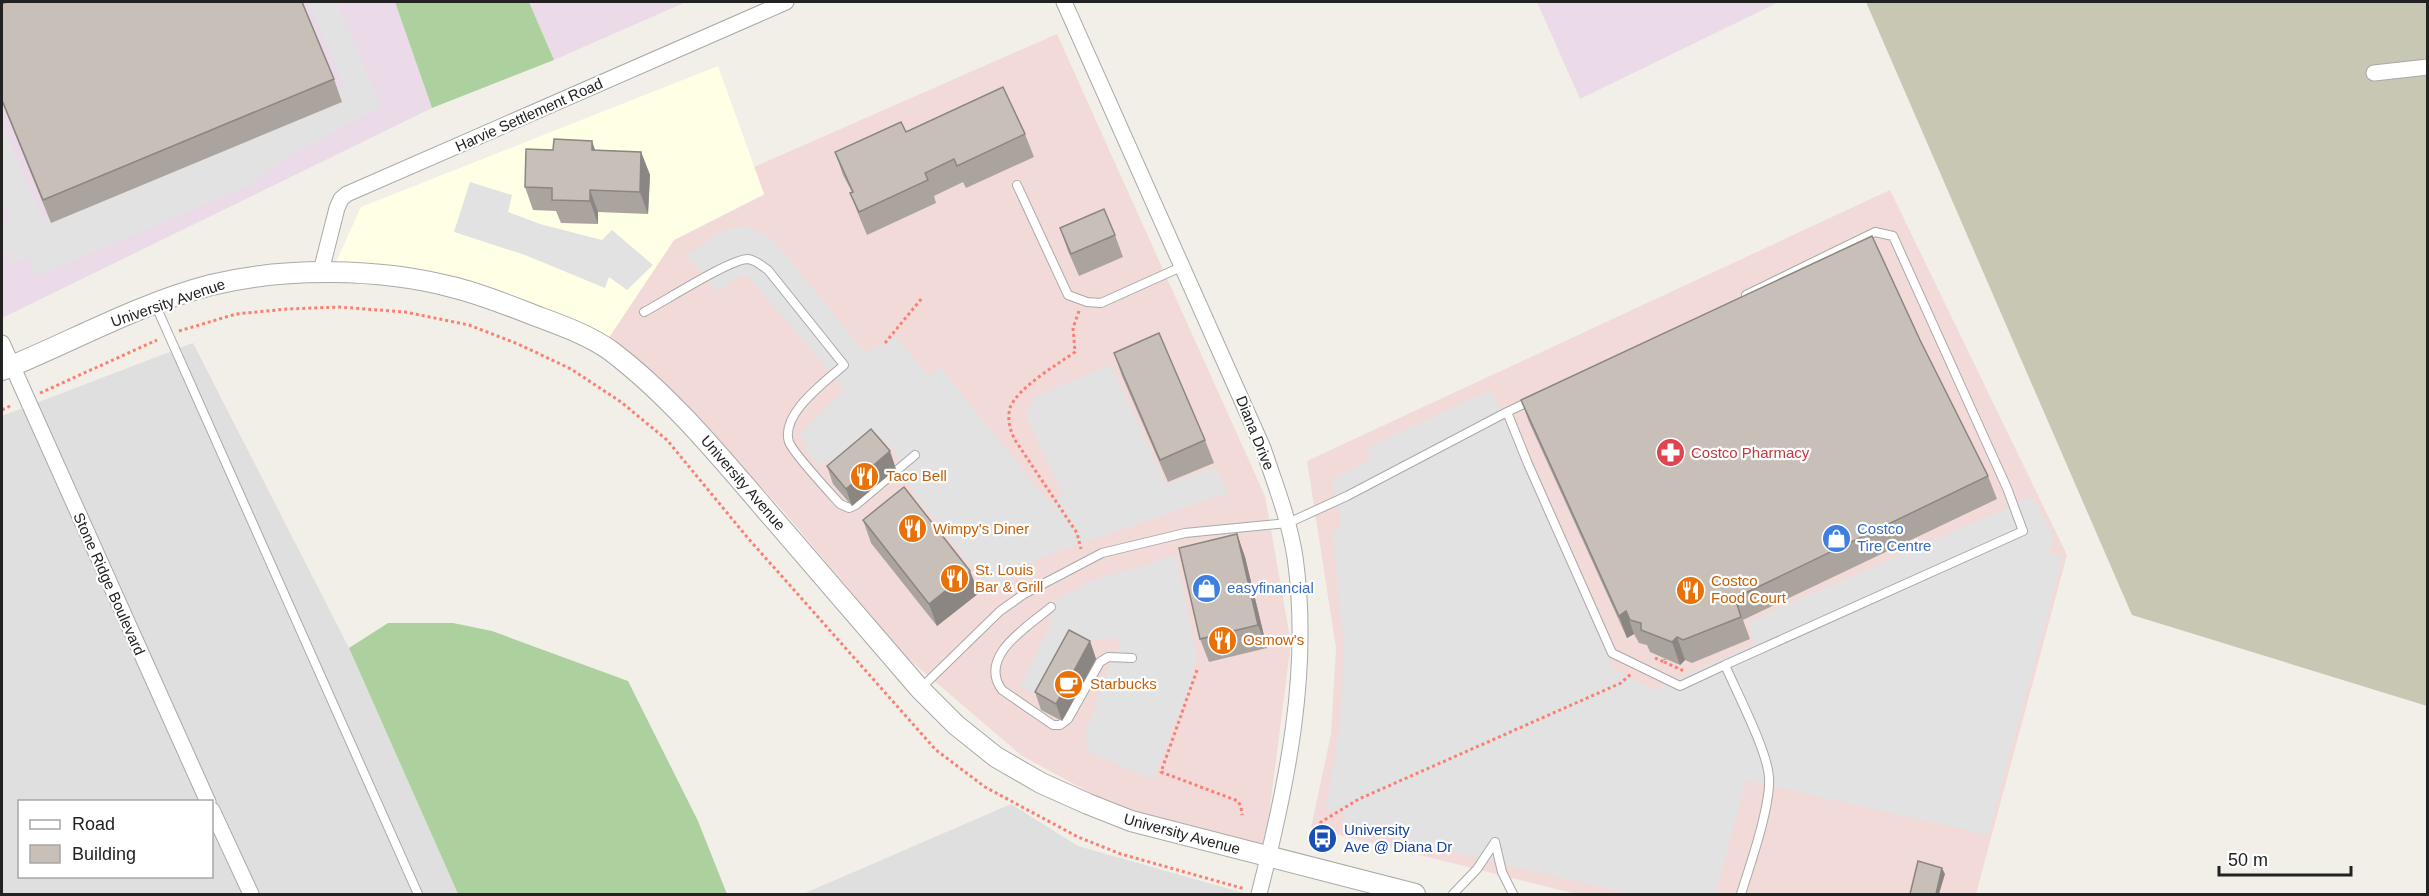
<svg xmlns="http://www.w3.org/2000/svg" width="2429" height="896" viewBox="0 0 2429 896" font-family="Helvetica,sans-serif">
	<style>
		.residential { fill: #e0dfdf; fill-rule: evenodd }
		.commercial { fill: #f2dad9 }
		.industrial { fill: #ebdbe8 }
		.education { fill: #ffffe5 }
		.construction { fill: #c7c7b4 }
		.forest { fill: #add19e }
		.parking { fill: #e2e2e2 }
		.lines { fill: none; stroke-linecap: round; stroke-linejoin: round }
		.service-casing { stroke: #a9a9a9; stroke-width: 10 }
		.minor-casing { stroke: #a9a9a9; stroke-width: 17 }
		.tertiary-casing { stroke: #a9a9a9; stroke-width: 22 }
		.path { stroke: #fa8072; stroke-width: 3; stroke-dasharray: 3 3; stroke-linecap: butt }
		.service { stroke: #fff; stroke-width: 8 }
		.minor { stroke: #fff; stroke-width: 15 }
		.tertiary { stroke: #fff; stroke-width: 20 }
		.wall { fill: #aba49e }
		.shaded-wall { fill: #8b8681 }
		.building { fill: #c7bfb8; stroke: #8b8681; stroke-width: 1.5 }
		.labels { text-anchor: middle; stroke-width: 4.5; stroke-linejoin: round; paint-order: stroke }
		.street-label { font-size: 15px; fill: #222; stroke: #fff }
		.health-label { font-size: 15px; fill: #be3a42; stroke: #fff; text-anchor: start }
		.food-label { font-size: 15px; fill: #c56008; stroke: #fff; text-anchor: start }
		.shop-label { font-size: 15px; fill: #366cbe; stroke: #fff; text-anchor: start }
		.transit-label { font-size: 15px; fill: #164399; stroke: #fff; text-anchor: start }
	</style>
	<rect width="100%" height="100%" fill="#f2efe9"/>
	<path class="residential" d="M 193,343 L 349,648 L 458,894 L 2,894 L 2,416 ZM 20,802 L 212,802 L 212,876 L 20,876 Z
		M 1011,804 L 1078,846 L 1247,894 L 803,894 Z"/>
	<path class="commercial" d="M 1057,34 L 1265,496 L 1291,643 L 1265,846 L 1155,819 L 1098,797 L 1022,756 L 905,656 L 778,505 L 656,380 L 608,339 L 674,240 L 764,195 L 754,167 Z
		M 1890,190 L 2067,555 L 1976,894 L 1576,894 L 1311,828 L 1331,734 L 1336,648 L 1307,461 Z"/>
	<path class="industrial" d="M 2,2 L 395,2 L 432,108 L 2,318 Z
		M 529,2 L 686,2 L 554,60 Z
		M 1537,2 L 1779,2 L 1580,99 Z"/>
	<path class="education" d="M 718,66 L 764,194 L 674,240 L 608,339 L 468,283 L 336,262 L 361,207 Z"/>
	<path class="construction" d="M 1866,2 L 2427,2 L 2427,706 L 2132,615 Z"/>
	<path class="forest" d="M 395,2 L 529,2 L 554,60 L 432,108 Z
		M 388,623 L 453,623 L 492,631 L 628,681 L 698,821 L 727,894 L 458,894 L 349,648 Z"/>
	<path class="parking" d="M 309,2 L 336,2 L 381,106 L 281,160 L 254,183 L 37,276 L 28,257 L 12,264 L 2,241 L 2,225 L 11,220 L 2,197 L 2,125 L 43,219 L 345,88 Z
		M 470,182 L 512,195 L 508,212 L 540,224 L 602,240 L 612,230 L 653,265 L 627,290 L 609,277 L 605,288 L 525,255 L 454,232 Z
		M 747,226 L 764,234 L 777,244 L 866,354 L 895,335 L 928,376 L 940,367 L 1049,502 L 1063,494 L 1025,415 L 1034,397 L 1111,364 L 1166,484 L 1216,467 L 1228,493 L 1039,558 L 994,595 L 914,494 L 896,453 L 879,435 L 837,472 L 826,459 L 819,466 L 804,448 L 808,445 L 799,435 L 844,389 L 749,277 L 742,275 L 718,292 L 687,255 L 725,229 Z
		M 1490,390 L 1497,401 L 1613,669 L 1654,690 L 1755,643 L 1748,622 L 2032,497 L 2053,533 L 2050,553 L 2063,557 L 1988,835 L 1746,780 L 1716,894 L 1630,894 L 1342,826 L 1345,814 L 1326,809 L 1340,725 L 1344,647 L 1332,530 L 1340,529 L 1341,518 L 1331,479 L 1371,459 L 1367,448 Z
		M 1176,555 L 1197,656 L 1189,688 L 1153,780 L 1090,753 L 1085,735 L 1109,666 L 1121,645 L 1119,638 L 1090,640 L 1070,637 L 1039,697 L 1020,686 L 1049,627 L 1053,601 L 1092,581 Z"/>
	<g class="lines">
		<defs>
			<path id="service" d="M 1017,185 L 1068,295 L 1087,302 L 1101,303 L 1181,267
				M 155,304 L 418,894
				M 644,312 C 665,301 730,259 748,259 C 756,260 762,266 768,270 L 844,365 C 825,382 780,414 789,442 C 793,453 831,494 840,504 L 849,508 L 856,505 L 915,455
				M 1507,412 L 1530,401
				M 1051,607 C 1029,626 977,656 1002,690 L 1053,725 L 1060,725 L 1068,719 L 1100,662 L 1108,657 L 1132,658
				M 920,689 L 1000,611 L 1024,594 L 1102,553 L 1185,533 L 1288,523 L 1347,496 L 1507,412 L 1528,464 L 1612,653 L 1680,686 L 1725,665
				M 1495,842 L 1502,872 L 1513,894
				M 1453,894 L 1477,869 L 1495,842
				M 1741,894 C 1750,865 1771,806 1769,777 C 1767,750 1737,693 1725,665 L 2023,531 L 2007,488 L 1893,236 L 1875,232 L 1746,295"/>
			<path id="minor" d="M 1064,2 L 1263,448 C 1275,484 1289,519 1295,557 C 1311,670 1287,785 1259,894
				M 2374,73 L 2428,67
				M 321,271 L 337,208 L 341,199 L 347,194 L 786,2
				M 2,343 L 208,802
				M 212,810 L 251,894"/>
			<path id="tertiary" d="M 2,370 C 71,342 138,304 211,285 C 284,267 380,268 452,287 C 481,294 508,305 536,316 C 560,325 589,335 611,351 C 669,395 717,453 765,509 C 816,569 868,629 920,689 L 956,725 L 996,757 L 1041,783 L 1088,804 L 1131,821 L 1415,894"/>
		</defs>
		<use href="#service" class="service-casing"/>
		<use href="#minor" class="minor-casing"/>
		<use href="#tertiary" class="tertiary-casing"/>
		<path class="path" d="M 1079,311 L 1073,328 L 1075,352 C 1058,364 1017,388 1010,408 C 1007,419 1010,430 1015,440 L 1077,533 L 1081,549
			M 179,331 L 236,314 L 287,309 L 339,307 L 405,312 L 469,325 L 518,344 L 571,369 L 621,402 L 667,440 L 747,537 L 936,750 L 985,787 L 1078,837 L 1121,854 L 1245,889
			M 885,343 L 922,298
			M 40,393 L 157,340
			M 2,410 L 12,405
			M 1655,658 L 1664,662 L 1665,659
			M 1664,662 L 1684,671
			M 1197,670 L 1161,772 L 1238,801 L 1241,807 L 1242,815
			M 1317,835 L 1321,822 L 1359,799 L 1621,683 L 1631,674"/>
		<use href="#service" class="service"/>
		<use href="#minor" class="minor"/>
		<use href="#tertiary" class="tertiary"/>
	</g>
	<path class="wall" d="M 2,4 L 334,79 L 342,102 L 51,223 L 2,102 Z
		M 906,132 L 1025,134 L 1034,157 L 966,188 L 963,182 L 934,196 L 936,203 L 867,235 L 859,216 L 850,193 L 852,192 L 843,175 L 835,152 Z
		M 595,150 L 641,152 L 650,175 L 648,214 L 598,212 L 598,224 L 561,223 L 556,211 L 533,210 L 525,187 Z
		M 1060,228 L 1115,235 L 1123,257 L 1079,276 L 1068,251 Z
		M 1920,340 L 1988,476 L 1997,499 L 1743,620 L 1750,639 L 1692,663 L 1685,660 L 1680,665 L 1650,652 L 1647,645 L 1639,643 L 1634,634 L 1627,638 L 1529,422 L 1521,400 Z
		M 1114,353 L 1205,440 L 1214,463 L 1168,482 L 1122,376 Z
		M 827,466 L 896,469 L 852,506 L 833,484 Z
		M 863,520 L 979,593 L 937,626 L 871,543 Z
		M 1237,534 L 1245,557 L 1267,648 L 1209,662 L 1200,639 Z
		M 1090,641 L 1096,659 L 1062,721 L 1041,710 L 1035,692 Z"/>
	<path class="shaded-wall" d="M 592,141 L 600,164 L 592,150 Z
		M 641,152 L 650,175 L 648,214 L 640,192 Z
		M 590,190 L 598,212 L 598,224 L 590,201 Z
		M 890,451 L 896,469 L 852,506 L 846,489 Z
		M 1237,534 L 1245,557 L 1267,648 L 1258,625 Z
		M 970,571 L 979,593 L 937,626 L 929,604 Z
		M 1626,611 L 1634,634 L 1627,638 L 1619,616 Z
		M 1677,637 L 1685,660 L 1680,665 L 1672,642 Z
		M 1090,641 L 1096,659 L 1062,721 L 1056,704 Z
		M 1942,868 L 1945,874 L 1939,894 L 1936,894 Z"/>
	<path class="building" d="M 7,2 L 302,2 L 334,79 L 43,200 L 2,100 L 2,4 Z
		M 1003,87 L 1025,134 L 957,166 L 954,159 L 925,173 L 928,180 L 859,212 L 850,193 L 853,192 L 835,152 L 901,122 L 906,132 Z
		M 554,139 L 592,141 L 592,150 L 641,152 L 640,192 L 590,190 L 590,201 L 552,200 L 552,188 L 525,187 L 526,149 L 553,150 Z
		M 1104,209 L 1115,235 L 1071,254 L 1060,228 Z
		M 1872,236 L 1920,340 L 1988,476 L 1735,598 L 1741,617 L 1683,640 L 1677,637 L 1672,642 L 1641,630 L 1641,623 L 1630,620 L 1626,611 L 1619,616 L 1521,400 Z
		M 1159,333 L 1205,440 L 1160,460 L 1114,353 Z
		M 871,429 L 890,451 L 846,489 L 827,466 Z
		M 904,487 L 970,571 L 929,604 L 863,520 Z
		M 1237,534 L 1258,625 L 1200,639 L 1179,548 Z
		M 1069,630 L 1090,641 L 1056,704 L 1035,692 Z
		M 1918,861 L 1942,868 L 1936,894 L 1910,894 Z"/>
	<defs>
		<symbol id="pharmacy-disc" viewBox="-11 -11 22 22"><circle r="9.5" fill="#e0444e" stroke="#fff"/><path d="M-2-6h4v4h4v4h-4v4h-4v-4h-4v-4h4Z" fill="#fff"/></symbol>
		<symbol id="restaurant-disc" viewBox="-11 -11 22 22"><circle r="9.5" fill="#e8710a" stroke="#fff"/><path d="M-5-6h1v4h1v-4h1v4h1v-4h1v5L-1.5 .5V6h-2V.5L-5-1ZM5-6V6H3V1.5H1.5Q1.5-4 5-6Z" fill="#fff"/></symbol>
		<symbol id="shop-disc" viewBox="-11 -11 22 22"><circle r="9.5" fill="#3f7fe0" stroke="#fff"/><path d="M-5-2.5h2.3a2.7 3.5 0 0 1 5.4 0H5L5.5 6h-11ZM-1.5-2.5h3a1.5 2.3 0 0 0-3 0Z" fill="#fff"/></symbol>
		<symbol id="cafe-disc" viewBox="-11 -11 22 22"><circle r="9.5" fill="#e8710a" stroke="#fff"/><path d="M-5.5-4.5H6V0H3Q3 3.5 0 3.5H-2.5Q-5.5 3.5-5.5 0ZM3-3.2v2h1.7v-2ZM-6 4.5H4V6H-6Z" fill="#fff"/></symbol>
		<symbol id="bus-disc" viewBox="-11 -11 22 22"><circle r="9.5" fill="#1a4fb4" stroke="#fff"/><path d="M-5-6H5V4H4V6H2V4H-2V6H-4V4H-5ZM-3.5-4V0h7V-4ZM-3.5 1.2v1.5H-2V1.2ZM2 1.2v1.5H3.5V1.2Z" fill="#fff"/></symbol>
	</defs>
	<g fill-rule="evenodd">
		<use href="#pharmacy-disc" x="1654" y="436" width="33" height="33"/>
		<use href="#restaurant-disc" x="848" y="460" width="33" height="33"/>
		<use href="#restaurant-disc" x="896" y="512" width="33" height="33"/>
		<use href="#shop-disc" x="1820" y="522" width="33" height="33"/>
		<use href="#restaurant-disc" x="938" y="562" width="33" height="33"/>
		<use href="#shop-disc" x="1190" y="572" width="33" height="33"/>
		<use href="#restaurant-disc" x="1674" y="574" width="33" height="33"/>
		<use href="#restaurant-disc" x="1206" y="624" width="33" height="33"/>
		<use href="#cafe-disc" x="1052" y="668" width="33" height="33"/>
		<use href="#bus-disc" x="1306" y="822" width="33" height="33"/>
	</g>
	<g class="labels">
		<g class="street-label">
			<text transform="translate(529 115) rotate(-24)" y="5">Harvie Settlement Road</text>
			<text transform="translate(168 303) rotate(-19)" y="5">University Avenue</text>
			<text transform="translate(1255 433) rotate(68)" y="5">Diana Drive</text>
			<text transform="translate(743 483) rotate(49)" y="5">University Avenue</text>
			<text transform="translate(109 584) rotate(66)" y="5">Stone Ridge Boulevard</text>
			<text transform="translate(1182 834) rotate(15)" y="5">University Avenue</text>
		</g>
		<g class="health-label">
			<text x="1691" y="458">Costco Pharmacy</text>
		</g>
		<g class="food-label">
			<text x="886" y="481">Taco Bell</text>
			<text x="933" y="534">Wimpy's Diner</text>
			<text x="975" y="575">St. Louis<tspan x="975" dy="17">Bar &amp; Grill</tspan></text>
			<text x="1711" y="586">Costco<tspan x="1711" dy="17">Food Court</tspan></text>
			<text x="1243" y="645">Osmow's</text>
			<text x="1090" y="689">Starbucks</text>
		</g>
		<g class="shop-label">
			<text x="1857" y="534">Costco<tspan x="1857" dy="17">Tire Centre</tspan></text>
			<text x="1227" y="593">easyfinancial</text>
		</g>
		<g class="transit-label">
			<text x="1344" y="835">University<tspan x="1344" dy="17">Ave @ Diana Dr</tspan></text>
		</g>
	</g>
	<rect width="2429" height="896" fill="none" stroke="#222222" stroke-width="6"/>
	<rect x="18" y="800" width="195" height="78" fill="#ffffff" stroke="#a7a7a7" stroke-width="1.5"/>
	<rect x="30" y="820" width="30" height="9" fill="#ffffff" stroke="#a7a7a7" stroke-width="1.5"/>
	<text x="72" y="830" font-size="18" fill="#222222">Road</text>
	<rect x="30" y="845" width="30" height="18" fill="#c7bfb8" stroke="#a7a7a7" stroke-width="1.5"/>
	<text x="72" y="860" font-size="18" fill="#222222">Building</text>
	<path d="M2219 866v9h132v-9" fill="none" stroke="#222222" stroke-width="3"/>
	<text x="2228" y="866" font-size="18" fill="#222222" stroke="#ffffff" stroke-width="4.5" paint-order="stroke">50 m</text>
</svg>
